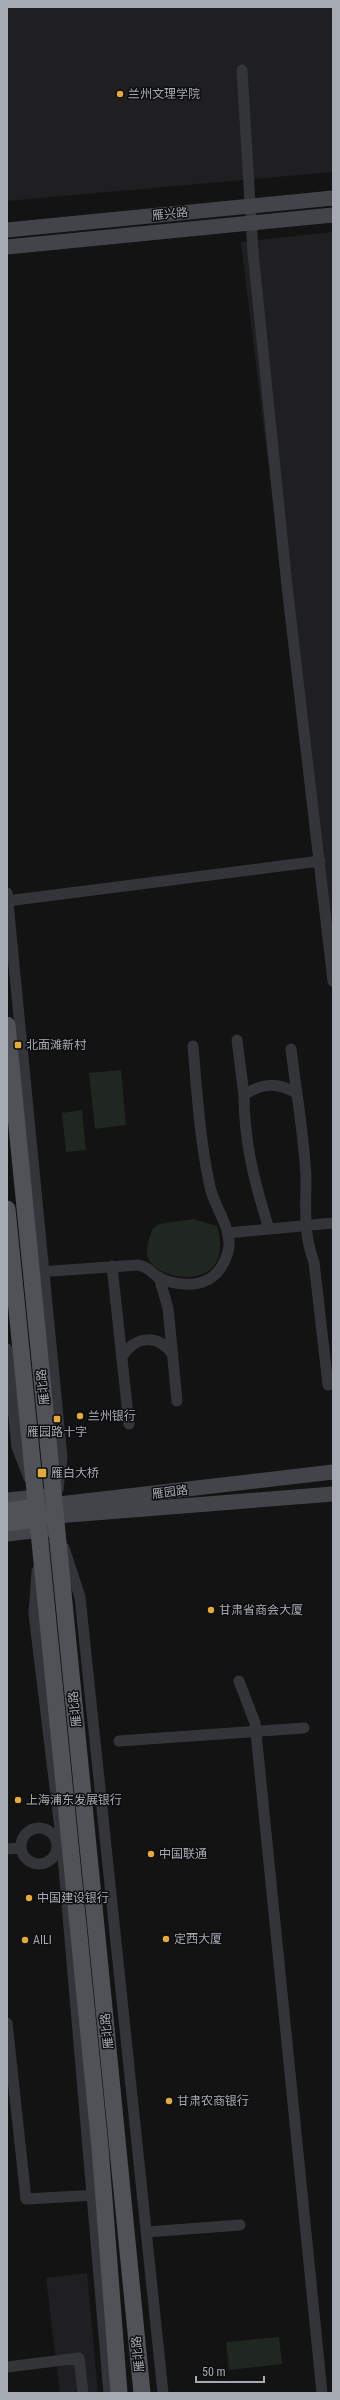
<svg xmlns="http://www.w3.org/2000/svg" width="340" height="2400" viewBox="0 0 340 2400" font-family="'Roboto Condensed','Noto Sans SC',sans-serif">
	<style>
		.built { fill: #1f1f21 }
		.green { fill: #1f2720 }
		.lines { fill: none; stroke-linecap: round; stroke-linejoin: round }
		.minor { stroke: #343539; stroke-width: 11 }
		.secondary { stroke: #424449; stroke-width: 15 }
		.primary { stroke: #505258; stroke-width: 17 }
		.poi-dot { fill: #e2ab3d; stroke: #0e0e0f; stroke-width: 1.5 }
		.labels { text-anchor: middle; stroke-width: 3; stroke-linejoin: round; paint-order: stroke }
		.poi-label { font-size: 12px; fill: #a5aab3; stroke: #0e0e0f; text-anchor: start }
		.street-label { font-size: 12px; fill: #a5aab3; stroke: #0e0e0f }
	</style>
	<rect width="100%" height="100%" fill="#131314"/>
	<path class="built" d="M 7,7 L 333,7 L 333,172 L 7,201 Z
		M 333,232 L 333,994 L 241,242 Z
		M 87,2273 L 98,2393 L 60,2393 L 46,2278 Z"/>
	<path class="green" d="M 121,1070 L 126,1125 L 95,1129 L 89,1073 Z
		M 82,1110 L 86,1150 L 66,1152 L 62,1113 Z
		M 193,1219 L 217,1226 C 237,1297 151,1281 147,1255 C 146,1248 150,1236 153,1228 L 159,1224 Z
		M 279,2337 L 282,2364 L 229,2370 L 226,2342 Z"/>
	<g class="lines">
		<path class="minor" d="M 242,70 L 253,252 L 287,586 L 333,981
			M 7,893 L 62,1458 L 58,1489
			M 7,901 L 320,861
			M 237,1040 L 244,1095
			M 291,1049 C 296,1091 304,1135 306,1177 C 306,1207 303,1234 314,1262 L 328,1385
			M 269,1229 C 255,1184 244,1143 244,1095 C 262,1083 277,1082 296,1093
			M 228,1233 L 333,1223
			M 112,1266 L 129,1424
			M 38,1272 L 138,1265 C 147,1266 151,1272 158,1277 C 170,1284 192,1287 205,1281 C 219,1276 228,1258 229,1245 C 230,1226 214,1206 210,1187 C 200,1141 197,1094 193,1046
			M 159,1277 L 168,1308 L 177,1401
			M 7,1349 L 17,1447 L 29,1478
			M 122,1357 C 135,1335 159,1334 173,1355
			M 64,1548 L 80,1597 L 163,2393
			M 37,1571 L 34,1614 L 62,1845 L 109,2393
			M 239,1681 L 255,1723 L 322,2393
			M 119,1741 L 304,1728
			M21 1846a18 18 0 1 1 36 0a18 18 0 1 1-36 0Z
			M 7,1849 L 20,1848
			M 7,2023 L 26,2199 L 97,2195
			M 147,2232 L 240,2225
			M 7,2367 L 79,2358 L 83,2393"/>
		<path class="secondary" d="M 7,230 L 333,198
			M 7,247 L 333,215
			M 7,1500 L 48,1496
			M 42,1506 L 333,1472
			M 56,1516 L 333,1494
			M 7,1534 L 50,1529"/>
		<path class="primary" d="M 7,1025 L 142,2393
			M 7,1209 L 100,2147 L 119,2393
			M 7,1511 L 37,1507
			M 7,1523 L 48,1517"/>
	</g>
	<g class="poi-dot">
		<circle cx="120" cy="94" r="4"/>
		<rect x="14" y="1041" width="8" height="8" rx="2"/>
		<circle cx="80" cy="1416" r="4"/>
		<rect x="53" y="1415" width="8" height="8" rx="2"/>
		<rect x="37" y="1468" width="10" height="10" rx="2"/>
		<circle cx="211" cy="1610" r="4"/>
		<circle cx="18" cy="1800" r="4"/>
		<circle cx="151" cy="1854" r="4"/>
		<circle cx="29" cy="1898" r="4"/>
		<circle cx="166" cy="1939" r="4"/>
		<circle cx="25" cy="1940" r="4"/>
		<circle cx="169" cy="2101" r="4"/>
	</g>
	<g class="labels">
		<g class="poi-label">
			<text x="128" y="98">兰州文理学院</text>
			<text x="26" y="1049">北面滩新村</text>
			<text x="88" y="1420">兰州银行</text>
			<text x="57" y="1436" text-anchor="middle">雁园路十字</text>
			<text x="51" y="1477">雁白大桥</text>
			<text x="219" y="1614">甘肃省商会大厦</text>
			<text x="26" y="1804">上海浦东发展银行</text>
			<text x="159" y="1858">中国联通</text>
			<text x="37" y="1902">中国建设银行</text>
			<text x="174" y="1943">定西大厦</text>
			<text x="33" y="1944">AILI</text>
			<text x="177" y="2105">甘肃农商银行</text>
		</g>
		<g class="street-label">
			<text transform="translate(170 214) rotate(-6)" y="4">雁兴路</text>
			<text transform="translate(43 1387) rotate(-96)" y="4">雁北路</text>
			<text transform="translate(170 1492) rotate(-7)" y="4">雁园路</text>
			<text transform="translate(75 1709) rotate(-96)" y="4">雁北路</text>
			<text transform="translate(107 2031) rotate(-96)" y="4">雁北路</text>
			<text transform="translate(138 2354) rotate(-96)" y="4">雁北路</text>
		</g>
	</g>
	<rect width="340" height="2400" fill="none" stroke="#a5aab3" stroke-width="16"/>
	<path d="M196 2376v6h68v-6" fill="none" stroke="#a5aab3" stroke-width="2"/>
	<text x="202" y="2376" font-size="12" fill="#a5aab3" stroke="#0e0e0f" stroke-width="3" paint-order="stroke">50 m</text>
</svg>
